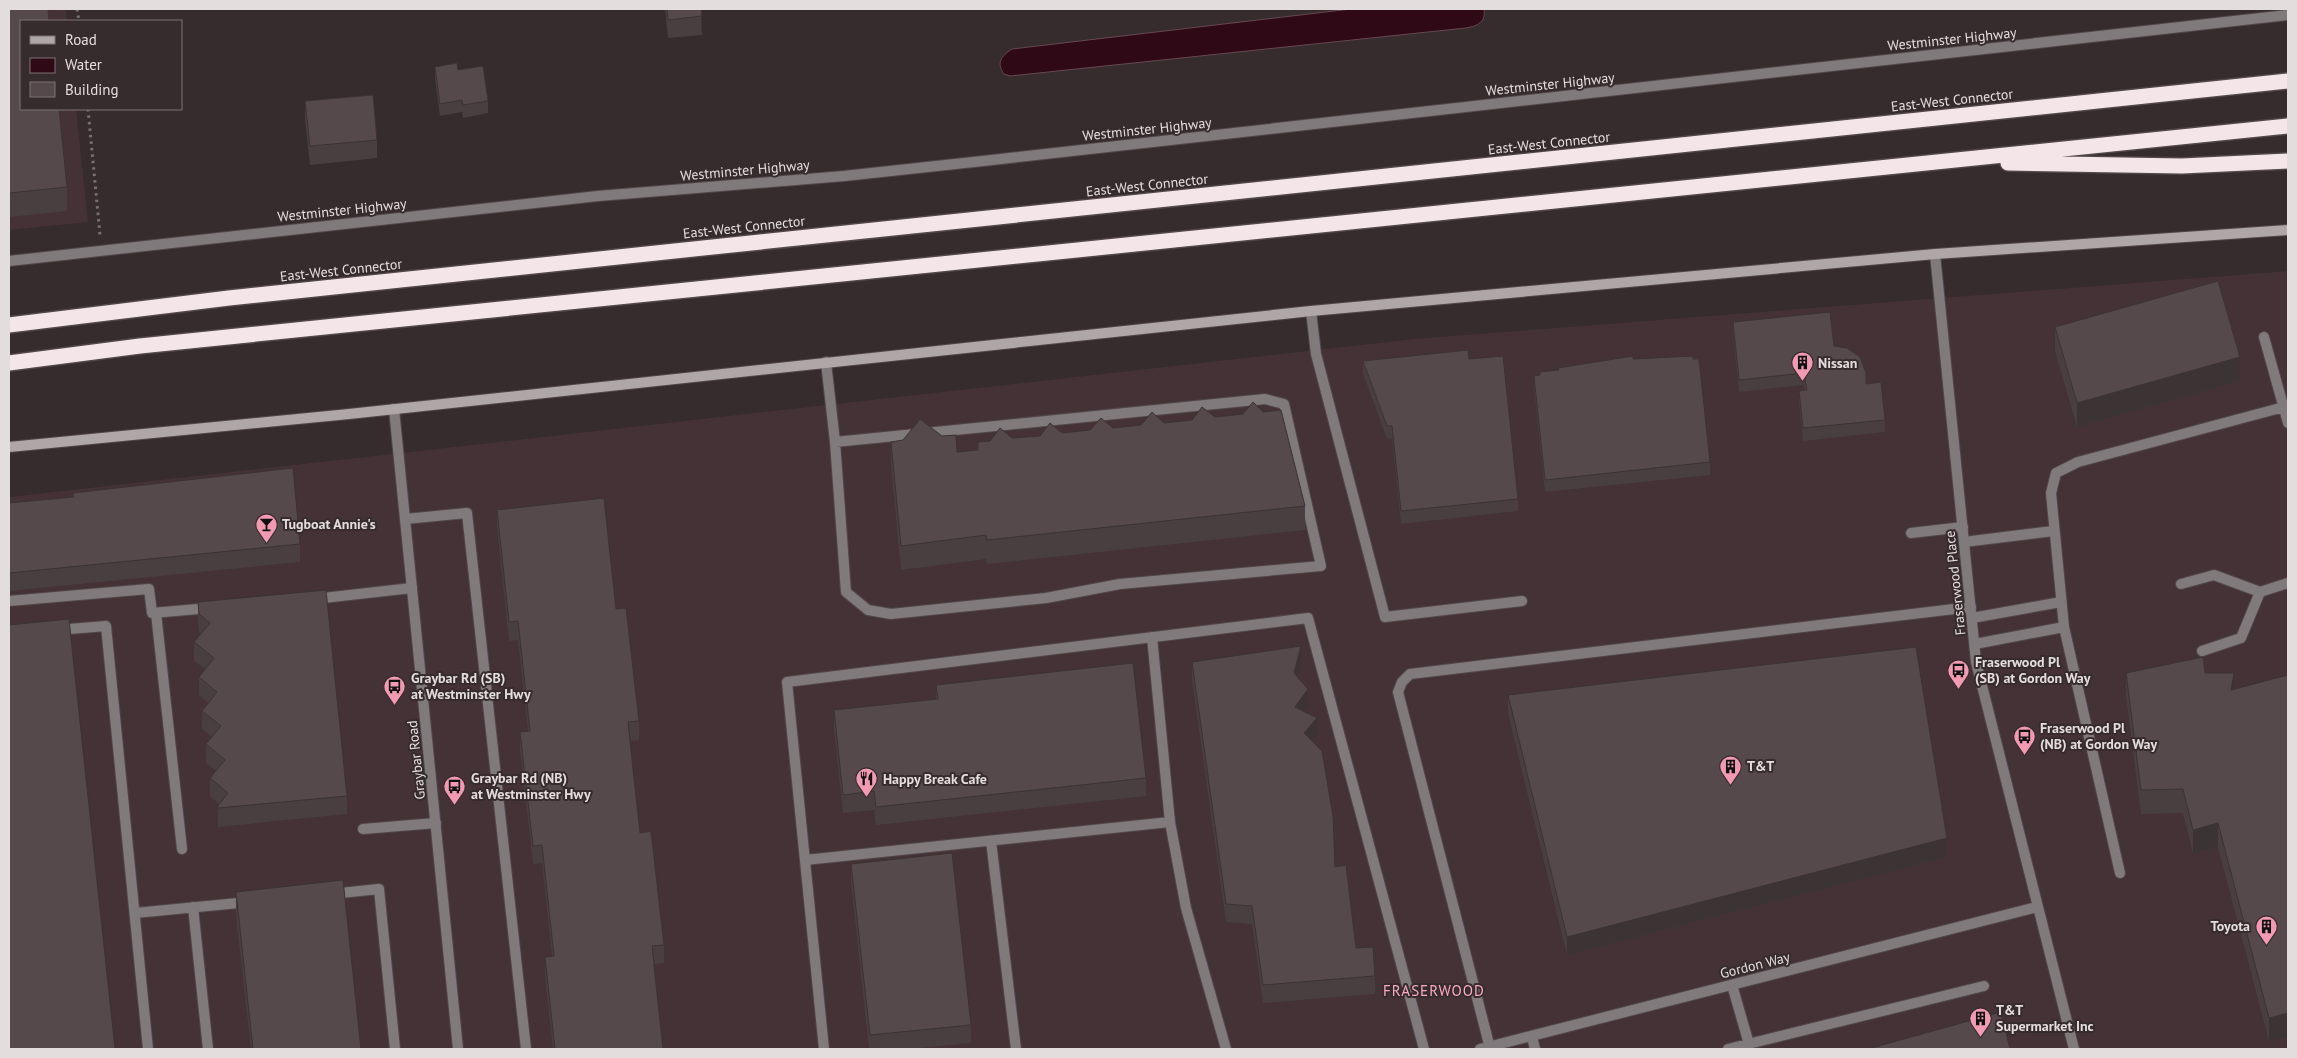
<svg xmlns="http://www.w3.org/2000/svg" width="2297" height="1058" viewBox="0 0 2297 1058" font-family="'PT Sans',sans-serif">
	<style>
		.built { fill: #443236 }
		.water { fill: #300917; stroke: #664953 }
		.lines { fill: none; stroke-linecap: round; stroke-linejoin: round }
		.lane-casing { stroke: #524749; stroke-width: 12 }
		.street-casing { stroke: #524749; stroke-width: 12 }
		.secondary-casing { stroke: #524749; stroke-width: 12 }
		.highway-casing { stroke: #524749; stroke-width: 18 }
		.path { stroke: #797071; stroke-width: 3; stroke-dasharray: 2.5 4; stroke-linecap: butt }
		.lane { stroke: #817a7c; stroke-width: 10 }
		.street { stroke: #817a7c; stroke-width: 10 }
		.secondary { stroke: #afa6a8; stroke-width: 10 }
		.highway { stroke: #f4e5e9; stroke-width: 15 }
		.wall { fill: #493f40 }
		.shaded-wall { fill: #3c3334 }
		.building { fill: #55494b; stroke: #3c3334 }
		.labels { text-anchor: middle; stroke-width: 4; stroke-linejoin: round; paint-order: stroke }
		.street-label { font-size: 14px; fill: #e4ddde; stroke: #362b2d }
		.poi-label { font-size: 14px; font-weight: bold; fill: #e4ddde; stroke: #362b2d; text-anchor: start }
		.neighbourhood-label { font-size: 15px; letter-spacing: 1px; fill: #fdabc0; stroke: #362b2d }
	</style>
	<rect width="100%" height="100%" fill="#362b2d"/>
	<path class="built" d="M 9,9 L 66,9 L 67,21 L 21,21 L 21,109 L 76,109 L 88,222 L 9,230 Z
		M 2288,271 L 2288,1049 L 9,1049 L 9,497 L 1414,339 Z"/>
	<path class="water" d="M 1351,9 L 1484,9 C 1486,22 1478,26 1466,28 L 1010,76 L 1004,74 C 996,63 1001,56 1012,49 Z"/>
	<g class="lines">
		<defs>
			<path id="lane" d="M 1311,311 L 1316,354 L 1385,617 L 1522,601
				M 2264,337 L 2288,423
				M 826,362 L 835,442 L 846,592 L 868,610 L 891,614 L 1046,598 L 1120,584 L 1321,566 L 1284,404 L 1265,399 L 835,442
				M 405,519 L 467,513 L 526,1049
				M 1911,533 L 1963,527
				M 1964,542 L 2053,531
				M 2181,584 L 2214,575 L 2260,592 L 2241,638 L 2202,651
				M 2260,592 L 2288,583
				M 314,599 L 412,588
				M 9,601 L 149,589 L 152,613 L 210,608
				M 156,613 L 182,849
				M 1972,618 L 2061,602
				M 57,630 L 106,626 L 148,1049
				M 1152,637 L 1170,822 L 1186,908 L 1226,1049
				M 1975,644 L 2064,627
				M 363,829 L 436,823
				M 991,841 L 1016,1049
				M 805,860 L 1170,822
				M 2120,873 L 2064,627 L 2051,493 L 2056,473 L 2078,462 L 2284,407
				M 331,894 L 379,889 L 395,1049
				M 193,907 L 208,1049
				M 135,913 L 249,902
				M 1732,985 L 1749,1044
				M 1532,1037 L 1535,1049
				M 1490,1048 L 1398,692 L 1402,682 L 1410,674 L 1971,607
				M 824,1049 L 787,682 L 1308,618 L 1424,1049
				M 1728,1049 L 1984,986"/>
			<path id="street" d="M 1935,254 L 1976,662 L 2074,1049
				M 9,261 L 598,196 L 844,176 L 992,160 L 2288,15
				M 394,409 L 458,1049
				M 1480,1049 L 2037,907"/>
			<path id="secondary" d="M 9,447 L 349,414 L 1311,311 L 1935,254 L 2288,230"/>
			<path id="highway" d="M 2008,163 L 2182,166 L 2288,161
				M 9,325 L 229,298 L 2288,81
				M 9,363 L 140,346 L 2288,126"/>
		</defs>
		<use href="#lane" class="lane-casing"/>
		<use href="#street" class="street-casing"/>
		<use href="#secondary" class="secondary-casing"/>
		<use href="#highway" class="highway-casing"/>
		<path class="path" d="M 77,9 L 79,21
			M 88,109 L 100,235"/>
		<use href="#lane" class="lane"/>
		<use href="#street" class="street"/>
		<use href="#secondary" class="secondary"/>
		<use href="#highway" class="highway"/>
	</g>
	<path class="wall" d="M 9,9 L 67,187 L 67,211 L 9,217 Z
		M 665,9 L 701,9 L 702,35 L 668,38 Z
		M 435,67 L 458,70 L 488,101 L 488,113 L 463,118 L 462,112 L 440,116 L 435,79 Z
		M 305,101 L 377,140 L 377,158 L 310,165 L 305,119 Z
		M 1733,322 L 1834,346 L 1866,384 L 1885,420 L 1885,432 L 1803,441 L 1799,403 L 1799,391 L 1805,390 L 1804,385 L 1739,392 L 1733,335 Z
		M 2055,327 L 2240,381 L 2077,427 L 2055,351 Z
		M 1469,359 L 1518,499 L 1518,511 L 1401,524 L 1392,438 L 1387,439 L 1363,373 L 1363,361 Z
		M 1633,359 L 1710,462 L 1710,475 L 1545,492 L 1534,388 L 1534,376 L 1540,375 L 1558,370 Z
		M 1164,423 L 1305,506 L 1305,530 L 987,564 L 986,559 L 901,570 L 891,465 L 891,442 L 957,452 L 978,450 L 978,442 Z
		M 73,493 L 300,544 L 300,562 L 9,591 L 9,503 L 73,497 Z
		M 497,510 L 616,609 L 639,721 L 639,740 L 630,741 L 640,833 L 664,945 L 664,963 L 654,964 L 663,1049 L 553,1049 L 545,975 L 545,957 L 552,956 L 542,863 L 533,864 L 520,750 L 520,732 L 528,731 L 518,640 L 509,641 L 497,528 Z
		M 198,602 L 347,796 L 347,814 L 218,827 L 218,806 L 219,804 L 210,796 L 210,778 L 216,771 L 206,763 L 206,744 L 212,737 L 202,729 L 202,711 L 208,703 L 199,695 L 199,677 L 205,669 L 194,661 L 194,642 L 201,634 L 199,632 L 198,621 Z
		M 1192,662 L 1301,664 L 1298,677 L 1308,707 L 1305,712 L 1317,736 L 1313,742 L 1335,867 L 1356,948 L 1375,976 L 1375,994 L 1263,1003 L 1252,924 L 1226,922 L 1192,680 Z
		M 2126,673 L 2205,673 L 2234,689 L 2288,675 L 2288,1037 L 2269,1041 L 2218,847 L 2193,854 L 2183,813 L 2141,814 L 2126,696 Z
		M 936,685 L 1146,778 L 1146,796 L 876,825 L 874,810 L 843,813 L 834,729 L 834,710 L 936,699 Z
		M 1508,695 L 1947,857 L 1567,955 L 1508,714 Z
		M 851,864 L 971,1025 L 971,1043 L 909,1049 L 869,1049 L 851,882 Z
		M 236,892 L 361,1049 L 251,1049 L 236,916 Z"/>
	<path class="shaded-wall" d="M 2240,357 L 2240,381 L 2077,427 L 2077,403 Z
		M 1301,646 L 1301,664 L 1294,691 L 1294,673 Z
		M 2234,673 L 2234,697 L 2231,690 Z
		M 1308,689 L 1308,707 L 1295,725 L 1295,707 Z
		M 1317,718 L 1317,736 L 1304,752 L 1304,733 Z
		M 2218,823 L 2218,847 L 2193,854 L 2193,830 Z
		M 1947,838 L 1947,857 L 1567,955 L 1567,937 Z
		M 2288,1013 L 2288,1037 L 2269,1041 L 2269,1018 Z"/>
	<path class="building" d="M 9,9 L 48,9 L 49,21 L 21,21 L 21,109 L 59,109 L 67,187 L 9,193 Z
		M 667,9 L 701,9 L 702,16 L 668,20 Z
		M 457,63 L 458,70 L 483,66 L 488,101 L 463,105 L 462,100 L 440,104 L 435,67 Z
		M 373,95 L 377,140 L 310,146 L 305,101 Z
		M 2218,281 L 2240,357 L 2077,403 L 2055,327 Z
		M 1830,312 L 1834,346 L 1847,348 L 1860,357 L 1866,373 L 1866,384 L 1881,382 L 1885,420 L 1803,428 L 1799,391 L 1807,390 L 1804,373 L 1739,380 L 1733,322 Z
		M 1468,350 L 1469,359 L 1503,356 L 1518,499 L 1401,511 L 1392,426 L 1387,426 L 1363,361 Z
		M 1633,356 L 1633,359 L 1693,356 L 1693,359 L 1699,359 L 1710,462 L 1545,480 L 1534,376 L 1540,375 L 1540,372 L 1559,370 L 1558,368 Z
		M 1253,402 L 1263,412 L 1281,410 L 1305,506 L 987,540 L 986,535 L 901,546 L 891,442 L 903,440 L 920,419 L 942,436 L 956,435 L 957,452 L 978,450 L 978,442 L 990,441 L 1000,428 L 1012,438 L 1040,436 L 1050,423 L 1062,433 L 1090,430 L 1101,418 L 1113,428 L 1141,425 L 1152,412 L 1164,423 L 1192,420 L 1202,407 L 1215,417 L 1243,414 Z
		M 293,468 L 300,544 L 9,573 L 9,503 L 74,497 L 73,493 Z
		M 604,498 L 616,609 L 626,608 L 639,721 L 628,722 L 640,833 L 651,831 L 664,945 L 652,946 L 663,1049 L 555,1049 L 545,957 L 554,956 L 542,845 L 533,846 L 520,732 L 530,731 L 518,621 L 509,622 L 497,510 Z
		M 326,590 L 347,796 L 218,808 L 218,806 L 228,793 L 210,778 L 225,760 L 206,744 L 221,726 L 202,711 L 217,692 L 199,677 L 214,658 L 194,642 L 210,623 L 199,614 L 198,602 Z
		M 69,619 L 115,1049 L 9,1049 L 9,625 Z
		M 1301,646 L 1294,673 L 1308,689 L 1295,707 L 1317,718 L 1304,733 L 1322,751 L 1333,816 L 1335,867 L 1346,865 L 1356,948 L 1373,947 L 1375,976 L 1263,985 L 1252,906 L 1226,904 L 1192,662 Z
		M 1916,647 L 1947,838 L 1567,937 L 1508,695 Z
		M 2203,657 L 2205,673 L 2234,673 L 2231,690 L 2288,675 L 2288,1013 L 2269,1018 L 2218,823 L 2193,830 L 2183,789 L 2141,790 L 2126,673 Z
		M 1133,663 L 1146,778 L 876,807 L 874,791 L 843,795 L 834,710 L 938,699 L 936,685 Z
		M 952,853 L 971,1025 L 870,1035 L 851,864 Z
		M 343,880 L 361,1049 L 253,1049 L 236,892 Z
		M 2001,1012 L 2010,1049 L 1868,1049 Z"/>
	<defs>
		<symbol id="building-pin" viewBox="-11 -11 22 30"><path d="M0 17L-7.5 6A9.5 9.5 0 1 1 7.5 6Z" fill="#f19ab1" stroke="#362b2d"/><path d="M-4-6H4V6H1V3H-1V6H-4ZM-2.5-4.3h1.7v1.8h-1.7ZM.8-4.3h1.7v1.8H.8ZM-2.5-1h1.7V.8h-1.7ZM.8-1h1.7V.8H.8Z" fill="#111"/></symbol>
		<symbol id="bar-pin" viewBox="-11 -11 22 30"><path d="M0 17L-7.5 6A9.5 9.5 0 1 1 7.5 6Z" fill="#f19ab1" stroke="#362b2d"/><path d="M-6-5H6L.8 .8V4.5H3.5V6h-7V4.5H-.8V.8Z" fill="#111"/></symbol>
		<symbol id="bus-pin" viewBox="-11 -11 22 30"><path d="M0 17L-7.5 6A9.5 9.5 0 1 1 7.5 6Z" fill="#f19ab1" stroke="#362b2d"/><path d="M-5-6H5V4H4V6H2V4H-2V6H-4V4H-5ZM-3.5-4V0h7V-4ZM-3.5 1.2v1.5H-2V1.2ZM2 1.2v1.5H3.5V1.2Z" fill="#111"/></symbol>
		<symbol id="restaurant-pin" viewBox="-11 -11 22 30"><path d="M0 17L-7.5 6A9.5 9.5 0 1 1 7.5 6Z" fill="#f19ab1" stroke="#362b2d"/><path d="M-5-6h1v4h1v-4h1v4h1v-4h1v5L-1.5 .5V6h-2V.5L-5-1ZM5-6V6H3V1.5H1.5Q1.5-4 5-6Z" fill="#111"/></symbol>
	</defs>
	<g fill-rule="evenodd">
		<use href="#building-pin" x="1790" y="350" width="25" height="34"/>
		<use href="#bar-pin" x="254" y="512" width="25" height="34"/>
		<use href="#bus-pin" x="1946" y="658" width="25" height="34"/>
		<use href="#bus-pin" x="382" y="674" width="25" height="34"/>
		<use href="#bus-pin" x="2012" y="724" width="25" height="34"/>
		<use href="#building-pin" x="1718" y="754" width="25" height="34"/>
		<use href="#restaurant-pin" x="854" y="766" width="25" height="34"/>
		<use href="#bus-pin" x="442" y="774" width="25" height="34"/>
		<use href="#building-pin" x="2254" y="914" width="25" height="34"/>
		<use href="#building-pin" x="1968" y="1006" width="25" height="34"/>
	</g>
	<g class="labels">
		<g class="street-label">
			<text transform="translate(1952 39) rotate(-6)" y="5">Westminster Highway</text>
			<text transform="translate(1550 84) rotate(-6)" y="5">Westminster Highway</text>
			<text transform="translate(1952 100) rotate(-6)" y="5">East-West Connector</text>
			<text transform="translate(1147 129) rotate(-6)" y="5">Westminster Highway</text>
			<text transform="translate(1549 143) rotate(-6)" y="5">East-West Connector</text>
			<text transform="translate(745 170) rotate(-5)" y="5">Westminster Highway</text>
			<text transform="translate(1147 185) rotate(-6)" y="5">East-West Connector</text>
			<text transform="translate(342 210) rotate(-6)" y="5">Westminster Highway</text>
			<text transform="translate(744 227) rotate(-6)" y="5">East-West Connector</text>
			<text transform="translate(341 270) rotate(-6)" y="5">East-West Connector</text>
			<text transform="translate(1955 583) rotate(-96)" y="5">Fraserwood Place</text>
			<text transform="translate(416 760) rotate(-96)" y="5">Graybar Road</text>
			<text transform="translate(1755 965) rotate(-14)" y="5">Gordon Way</text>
		</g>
		<g class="poi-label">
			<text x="1818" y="368">Nissan</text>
			<text x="282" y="529">Tugboat Annie's</text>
			<text x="1975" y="667">Fraserwood Pl<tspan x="1975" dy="16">(SB) at Gordon Way</tspan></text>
			<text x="411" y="683">Graybar Rd (SB)<tspan x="411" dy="16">at Westminster Hwy</tspan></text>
			<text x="2040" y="733">Fraserwood Pl<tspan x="2040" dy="16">(NB) at Gordon Way</tspan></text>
			<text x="1747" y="771">T&amp;T</text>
			<text x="471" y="783">Graybar Rd (NB)<tspan x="471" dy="16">at Westminster Hwy</tspan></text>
			<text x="883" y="784">Happy Break Cafe</text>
			<text x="2250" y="931" text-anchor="end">Toyota</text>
			<text x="1996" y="1015">T&amp;T<tspan x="1996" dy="16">Supermarket Inc</tspan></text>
		</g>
		<g class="neighbourhood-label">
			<text x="1434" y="996">FRASERWOOD</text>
		</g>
	</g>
	<rect width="2297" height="1058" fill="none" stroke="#e4ddde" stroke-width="20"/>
	<rect x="20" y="20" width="162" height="90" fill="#362b2d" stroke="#7c7274"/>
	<rect x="30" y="36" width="25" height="8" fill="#afa6a8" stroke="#7c7274"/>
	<text x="65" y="45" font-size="15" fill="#e4ddde">Road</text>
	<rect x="30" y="58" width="25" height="15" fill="#300917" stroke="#7c7274"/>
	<text x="65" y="70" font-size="15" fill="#e4ddde">Water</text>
	<rect x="30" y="82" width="25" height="15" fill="#55494b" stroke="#7c7274"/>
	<text x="65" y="95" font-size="15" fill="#e4ddde">Building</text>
</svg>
